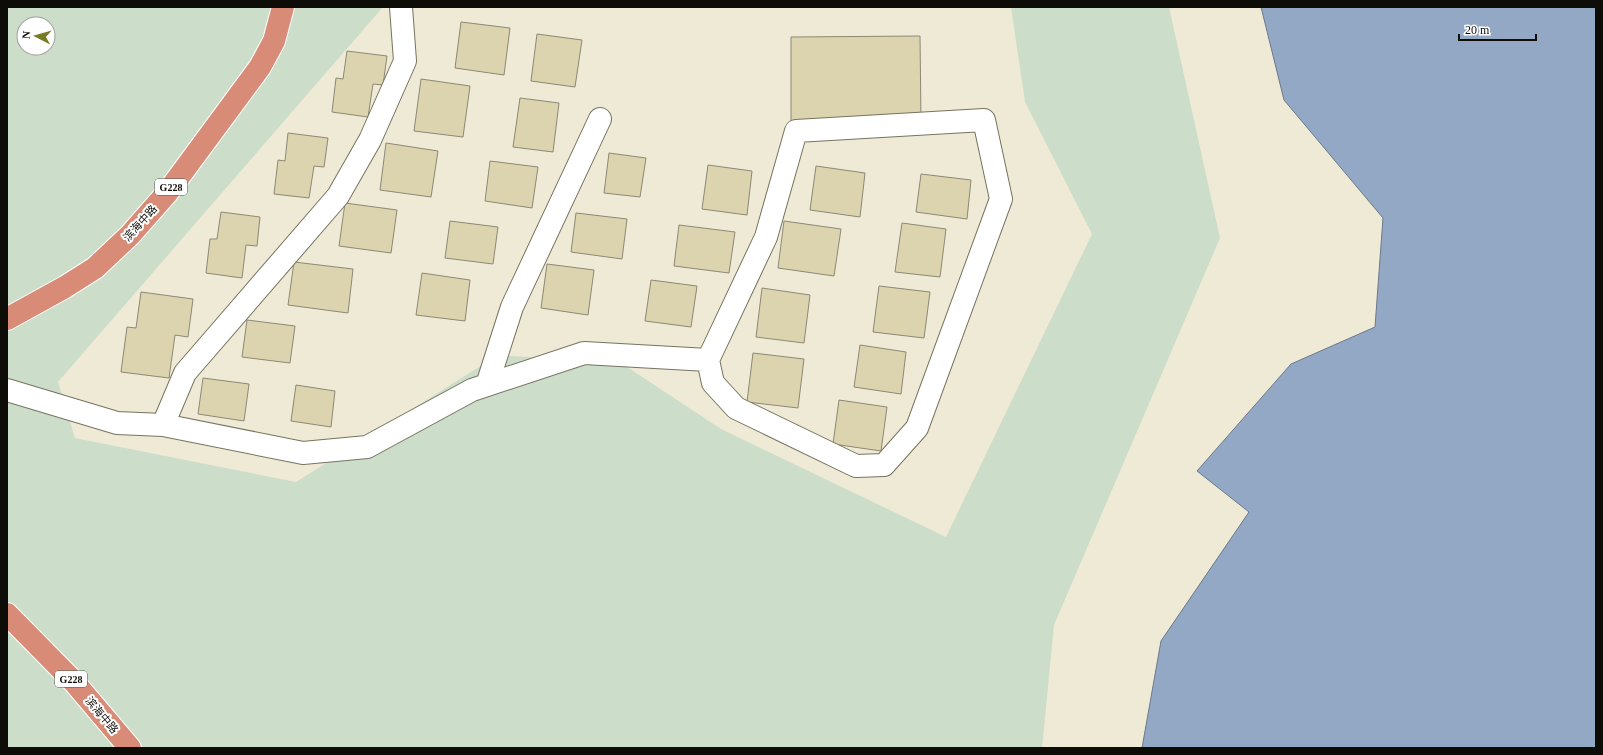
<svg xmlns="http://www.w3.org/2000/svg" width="1603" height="755" viewBox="0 0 1603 755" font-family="'Times New Roman','Noto Sans SC',serif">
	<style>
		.green { fill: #ccddca; fill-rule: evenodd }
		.water { fill: #92a8c5; stroke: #6a798c }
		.building { fill: #dcd4af; stroke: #8d8875 }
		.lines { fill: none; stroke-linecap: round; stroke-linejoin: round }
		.minor-casing { stroke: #777360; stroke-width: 24 }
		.trunk-casing { stroke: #fff; stroke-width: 24 }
		.minor { stroke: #fff; stroke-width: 22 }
		.trunk { stroke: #d88c77; stroke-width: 22 }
		.labels { text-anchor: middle; stroke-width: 4; stroke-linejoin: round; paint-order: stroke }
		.shield { fill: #fff; stroke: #565551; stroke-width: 1 }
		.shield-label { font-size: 10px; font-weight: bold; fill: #0e0c06 }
		.street-label { font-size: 11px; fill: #0e0c06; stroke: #fff }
	</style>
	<rect width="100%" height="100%" fill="#efead5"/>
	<path class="green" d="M 7,7 L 383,7 L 58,382 L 75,438 L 296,482 L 498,355 L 621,363 L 721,429 L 946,537 L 1092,234 L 1025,102 L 1011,7 L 1169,7 L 1220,238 L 1054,625 L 1042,748 L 7,748 ZM 24,24 L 48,24 L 48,48 L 24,48 Z"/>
	<path class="water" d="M 1261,7 L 1596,7 L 1596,748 L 1142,748 L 1161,641 L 1249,512 L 1197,471 L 1291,364 L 1375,327 L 1383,218 L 1284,100 Z"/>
	<path class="building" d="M 461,22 L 510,28 L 504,75 L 455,68 Z
		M 537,34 L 582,40 L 575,87 L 531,81 Z
		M 920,36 L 921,121 L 791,121 L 791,37 Z
		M 347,51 L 387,56 L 383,85 L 373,84 L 368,117 L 332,112 L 336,78 L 343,79 Z
		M 421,79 L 470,86 L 463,137 L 414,131 Z
		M 520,98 L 559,103 L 553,152 L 513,147 Z
		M 288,133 L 328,138 L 324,167 L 314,166 L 309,198 L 274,194 L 278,160 L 285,161 Z
		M 386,143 L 438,151 L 431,197 L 380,190 Z
		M 609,153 L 646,158 L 640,197 L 604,193 Z
		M 490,161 L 538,167 L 532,208 L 485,201 Z
		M 708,165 L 752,171 L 747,215 L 702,209 Z
		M 816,166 L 865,173 L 860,217 L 810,210 Z
		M 921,174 L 971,180 L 967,219 L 916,212 Z
		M 345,203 L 397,210 L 391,253 L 339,246 Z
		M 221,212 L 260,217 L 257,246 L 246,245 L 242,278 L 206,273 L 210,239 L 217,239 Z
		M 576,213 L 627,219 L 622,259 L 571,252 Z
		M 450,221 L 498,227 L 493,264 L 445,258 Z
		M 784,221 L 841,229 L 834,276 L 778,268 Z
		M 902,223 L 946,229 L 940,277 L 895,272 Z
		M 679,225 L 735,232 L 729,273 L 674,266 Z
		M 294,262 L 353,269 L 348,313 L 288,305 Z
		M 547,264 L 594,270 L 588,315 L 541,308 Z
		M 422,273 L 470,280 L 465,321 L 416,315 Z
		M 651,280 L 697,286 L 691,327 L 645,321 Z
		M 879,286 L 930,292 L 924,338 L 873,332 Z
		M 762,288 L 810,295 L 804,343 L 756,337 Z
		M 141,292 L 193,299 L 188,337 L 175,335 L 169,378 L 121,372 L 127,327 L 136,328 Z
		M 247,320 L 295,326 L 290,363 L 242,357 Z
		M 860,345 L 906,352 L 901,394 L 854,387 Z
		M 753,353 L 804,359 L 798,408 L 747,402 Z
		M 203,378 L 249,384 L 244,421 L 198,414 Z
		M 296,385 L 335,391 L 331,427 L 291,421 Z
		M 839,400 L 887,407 L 881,451 L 833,444 Z"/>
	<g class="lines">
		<defs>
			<path id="minor" d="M 984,120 L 1001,199 L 917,428 L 884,465 L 856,466 L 736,408 L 713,383 L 708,360 L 766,237 L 796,131 Z
				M 487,385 L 512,307 L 600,119
				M 7,390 L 117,423 L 163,425 L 303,453 L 367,447 L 472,390 L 584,353 L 708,360
				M 163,425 L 185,373 L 338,196 L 370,140 L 405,61 L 401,7"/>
			<path id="trunk" d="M 7,319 L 65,287 L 95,268 L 130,235 L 167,193 L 260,67 L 274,41 L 283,7
				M 7,614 L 74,682 L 130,748"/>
		</defs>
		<use href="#minor" class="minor-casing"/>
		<use href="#trunk" class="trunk-casing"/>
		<use href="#minor" class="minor"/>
		<use href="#trunk" class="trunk"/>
	</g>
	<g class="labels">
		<g class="shield">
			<rect x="155" y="179" width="32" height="16" rx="3"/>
			<rect x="55" y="671" width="32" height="16" rx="3"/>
		</g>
		<g class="shield-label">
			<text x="171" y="191">G228</text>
			<text x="71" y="683">G228</text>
		</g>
		<g class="street-label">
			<text transform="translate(140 223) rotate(-48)" y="4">滨海中路</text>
			<text transform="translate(102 715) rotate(50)" y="4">滨海中路</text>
		</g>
	</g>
	<rect width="1603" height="755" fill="none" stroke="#0e0c06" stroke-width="16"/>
	<g transform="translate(36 36) rotate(276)"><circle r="19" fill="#ffffff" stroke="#9f9e9b"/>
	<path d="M0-3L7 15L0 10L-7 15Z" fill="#777b24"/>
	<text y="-6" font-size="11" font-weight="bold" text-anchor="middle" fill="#0e0c06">N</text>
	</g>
	<path d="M1459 34v6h77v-6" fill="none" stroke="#0e0c06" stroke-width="2"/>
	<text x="1465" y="34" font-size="12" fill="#0e0c06" stroke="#ffffff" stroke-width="3" paint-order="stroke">20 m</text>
</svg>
